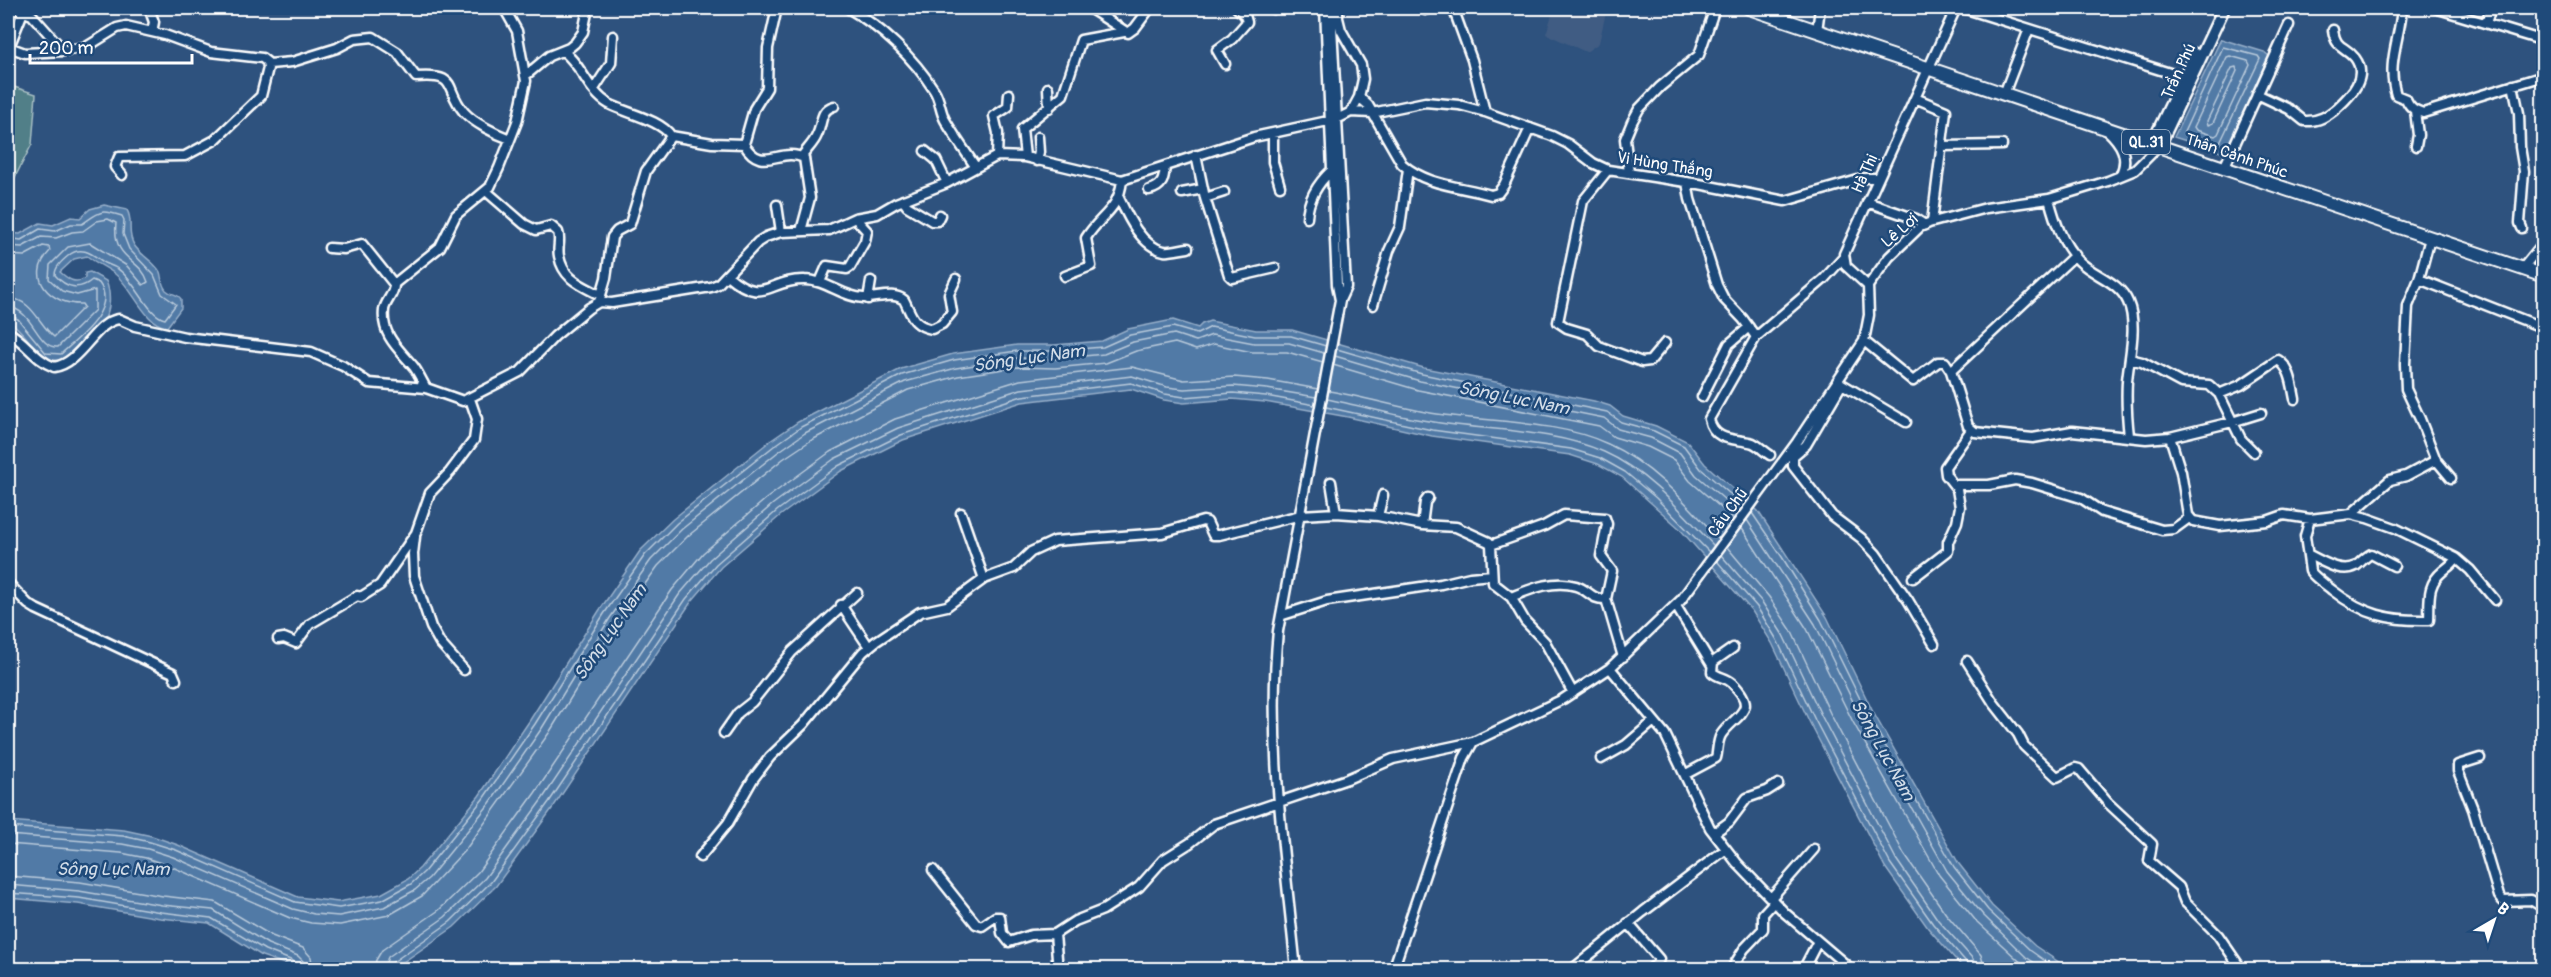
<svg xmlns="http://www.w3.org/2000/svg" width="2551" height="977" viewBox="0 0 2551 977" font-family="Pangolin,sans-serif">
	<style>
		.built { fill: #415c83 }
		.green { fill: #517f88; stroke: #a8bfc4; stroke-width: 1.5 }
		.water { fill: #517aa6; stroke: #97afca; stroke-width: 1.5 }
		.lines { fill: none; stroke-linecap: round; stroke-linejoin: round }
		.shore { stroke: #b9cadb; stroke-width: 1.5 }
		.minor-casing { stroke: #fff; stroke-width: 13 }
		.major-casing { stroke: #fff; stroke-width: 15 }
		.highway-casing { stroke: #fff; stroke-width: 16 }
		.minor { stroke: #1f4a7a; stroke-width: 8 }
		.major { stroke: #1f4a7a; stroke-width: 10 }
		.highway { stroke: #1f4a7a; stroke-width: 12 }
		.labels { text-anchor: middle; stroke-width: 5; stroke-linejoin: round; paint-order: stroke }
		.shield { fill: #1f4a7a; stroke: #bcc9d7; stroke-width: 1.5 }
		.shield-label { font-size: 15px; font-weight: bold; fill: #fff }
		.street-label { font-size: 16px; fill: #fff; stroke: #1f4a7a }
		.water-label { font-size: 18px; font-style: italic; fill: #d4dee9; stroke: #1f4a7a }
	</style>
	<rect width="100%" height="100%" fill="#2e527e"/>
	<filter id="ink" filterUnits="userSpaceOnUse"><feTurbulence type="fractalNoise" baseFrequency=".0167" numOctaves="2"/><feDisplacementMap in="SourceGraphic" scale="12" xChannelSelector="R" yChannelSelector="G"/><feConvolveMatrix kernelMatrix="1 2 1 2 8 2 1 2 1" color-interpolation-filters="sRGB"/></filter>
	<g filter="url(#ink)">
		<path class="built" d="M 1554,8 L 1607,8 L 1599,43 L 1586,52 L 1546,34 Z"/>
		<path class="green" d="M 8,85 L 36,94 L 32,144 L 13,181 L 8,178 Z"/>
		<path class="water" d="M 2221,39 L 2264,52 L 2269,56 L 2224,153 L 2174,137 Z
			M 104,205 L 127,210 C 134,222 126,232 134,245 C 141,256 154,261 160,272 C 162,278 161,284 166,290 C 171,295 177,293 181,299 L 181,308 L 167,327 C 144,324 134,289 115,274 C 107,268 96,263 87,256 L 74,259 L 60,272 C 68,279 75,285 85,278 L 85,273 L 90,272 L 106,281 C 111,293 111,311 103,321 L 64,360 L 47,360 C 35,350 19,326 8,320 L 8,233 L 20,234 L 40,223 L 53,225 L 71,217 L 80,218 L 90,209 Z
			M 1173,320 L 1198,328 L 1202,324 L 1210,321 L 1256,330 L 1292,330 L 1424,368 L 1594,401 L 1610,406 L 1623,416 L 1656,426 L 1688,442 L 1705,464 L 1758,511 L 1827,617 L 1873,712 L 1959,864 L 1992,906 L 2035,946 L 2069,969 L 1964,969 L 1928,928 L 1885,867 L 1810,723 L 1772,643 L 1752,611 L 1679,528 L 1622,477 L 1598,464 L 1570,455 L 1432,436 L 1348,417 L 1265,402 L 1232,399 L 1184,403 L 1164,400 L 1131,389 L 1022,402 L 903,440 L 841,471 L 781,515 L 721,567 L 691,602 L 554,806 L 496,886 L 454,927 L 393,969 L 299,969 L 262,956 L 209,923 L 160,918 L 78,904 L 8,898 L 8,821 L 124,830 L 152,836 L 178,845 L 298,897 L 338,902 L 381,894 L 408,879 L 420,868 L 479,796 L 530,720 L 599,611 L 640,551 L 673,519 L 770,441 L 798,422 L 901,369 L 953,354 L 1017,345 L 1054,345 L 1102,341 L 1128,329 Z"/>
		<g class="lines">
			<path class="shore" d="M 2223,47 L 2258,56 L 2260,59 L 2219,145 L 2185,134 L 2184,132 Z
				M 2230,56 L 2248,61 L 2250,65 L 2218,134 L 2215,136 L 2196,130 L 2194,127 L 2227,57 Z
				M 2236,67 L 2237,71 L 2213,123 L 2208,125 L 2207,121 L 2232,68 Z
				M 8,238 L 21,240 L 40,229 L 55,231 L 71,224 L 82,224 C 101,211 99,209 122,216 L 124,220 L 123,234 L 129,249 L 154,275 L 162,294 L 176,304 L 165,319 C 148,316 135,280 118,269 C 114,266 109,265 105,263 C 93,255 82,244 68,256 C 62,261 55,267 55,275 C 66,288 79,291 92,280 L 99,283 C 118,309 78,338 61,354 L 46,353 L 18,319 L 8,315
				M 8,246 L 22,247 L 41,237 L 56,238 L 72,232 L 83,231 L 97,221 L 108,219 L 116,223 C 112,261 141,258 148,282 L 143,285 L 127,266 L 90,243 L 68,247 L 50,265 L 49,279 L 62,291 L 77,295 L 95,290 L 95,310 L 58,347 C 37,349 33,309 8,307
				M 8,255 L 24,256 L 43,246 L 49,247 L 50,251 C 24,278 51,305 82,304 L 84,307 L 54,337 C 38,323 32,299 8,298
				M 1337,349 L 1422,374 L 1607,412 L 1621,422 L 1654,431 L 1684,446 L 1701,469 L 1743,505
				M 1335,356 L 1420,381 L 1604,418 L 1618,429 L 1651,438 L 1680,453 L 1696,475 L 1739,512
				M 1333,365 L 1418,390 L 1599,426 L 1614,437 L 1648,447 L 1674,460 L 1690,481 L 1734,519
				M 1329,391 C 1365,397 1400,408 1437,414 C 1489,422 1560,421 1608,444 C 1652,464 1687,504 1719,539
				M 1327,399 C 1363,406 1398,417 1434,422 C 1488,431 1553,429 1604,452 C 1647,471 1682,512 1714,546
				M 1326,407 L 1432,430 L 1571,449 L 1600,458 L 1625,472 L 1656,498 L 1709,552
				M 1752,513 L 1782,557 L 1821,620 L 1868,715 L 1954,867 L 1988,910 L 2031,951 L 2058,970
				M 1747,520 L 1815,624 L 1861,718 L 1947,871 L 1983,915 L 2026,957 L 2045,970
				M 1741,527 L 1807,629 L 1853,722 L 1939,875 L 1976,921 L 2029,970
				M 1727,547 L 1769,597 L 1791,630 L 1830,713 L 1904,854 L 1946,914 L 1981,955 L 1985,970
				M 1721,555 L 1762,602 L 1783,635 L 1822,717 L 1896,859 L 1938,920 L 1973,959 L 1976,970
				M 1717,561 L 1757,607 L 1777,640 L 1815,720 L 1890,863 L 1933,924 L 1967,963 L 1968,970
				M 8,827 L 123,836 L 150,842 L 176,850 L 295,902 L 339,908 L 382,900 L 411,884 L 424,872 L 483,799 L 535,724 L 604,614 L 645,555 L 677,523 L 774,446 L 801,427 L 902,375 L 954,360 L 1017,351 L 1054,351 L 1103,347 L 1130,335 L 1173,327 L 1197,334 L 1211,327 L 1255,336 L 1291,336 L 1326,346
				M 8,835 L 122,844 L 148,849 L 173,857 L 293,909 L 314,914 L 339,916 L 384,907 L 415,890 L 429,878 L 490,803 L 542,728 L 610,618 L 651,560 L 682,529 L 778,452 L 805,433 L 905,382 L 956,368 L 1018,358 L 1054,359 L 1104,354 L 1133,342 L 1174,334 L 1196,341 L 1212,335 L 1254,343 L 1289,343 L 1324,353
				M 8,844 L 121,853 L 146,858 L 170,866 L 290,918 L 311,923 L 340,925 L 389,915 L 422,896 L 466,849 L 549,733 L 617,623 L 658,566 L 688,536 L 783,459 L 810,441 L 908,390 L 958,376 L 1018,367 L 1055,368 L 1106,363 L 1136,351 L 1175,343 L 1196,350 L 1214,344 L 1252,352 L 1287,352 L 1323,362
				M 8,876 L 80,882 L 163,896 L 215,902 L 272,936 L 303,948 L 311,957 L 313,970
				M 8,885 L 79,891 L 162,905 L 213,910 L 268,944 L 298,956 L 303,961 L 304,970
				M 8,893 L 79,898 L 161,912 L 211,918 L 265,950 L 293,961 L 297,970
				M 374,970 L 376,960 L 382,950 L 439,910 L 478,872 L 535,793 L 672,590 L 703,553 L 767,498 L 830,452 L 895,419 L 1020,380 L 1132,367 L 1184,380 L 1234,377 L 1268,380 L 1318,389
				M 383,970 L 388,957 L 445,917 L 485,878 L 543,798 L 679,595 L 710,559 L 773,504 L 834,459 L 898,428 L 1021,389 L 1132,376 L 1167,387 L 1184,389 L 1233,386 L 1267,389 L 1316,397
				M 391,970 L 393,962 L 450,922 L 491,882 L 549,802 L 686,599 L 716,564 L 778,510 L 838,466 L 901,435 L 1022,396 L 1131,383 L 1165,394 L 1184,397 L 1233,393 L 1266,396 L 1315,405"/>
			<defs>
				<path id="minor" d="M 14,8 L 32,15 L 64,51 L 88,46 L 117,28 L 126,26 L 165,35 L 211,52 L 262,58 L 267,62 L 268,68 L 261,96 L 215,140 L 185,156 L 119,157 L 115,167 L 122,175
					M 149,8 L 154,22 L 152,32
					M 848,8 C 881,27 913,57 934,90 C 940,99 940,111 945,120 C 954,136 965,151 975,166
					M 1089,8 L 1128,33 L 1135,28 L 1150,8
					M 1271,8 L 1273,9
					M 1325,8 L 1337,285 L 1340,300
					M 1453,8 L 1472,60 L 1485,112
					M 1963,8 L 2189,79
					M 2402,8 C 2400,39 2386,63 2396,95 L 2406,99 C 2410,108 2414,110 2423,113 L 2544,76
					M 2435,8 L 2544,41
					M 1425,10 L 1431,8
					M 23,12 L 9,47 L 25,53 L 64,51
					M 2486,23 L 2491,8
					M 1817,31 L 1820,8
					M 563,51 C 582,65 588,92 609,104 C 626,113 661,120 671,136 L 646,171 L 630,224 L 617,231 L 612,237 L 606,278 L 599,302
					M 269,64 L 292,62 L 337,48 L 354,39 L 373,37 L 397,52 L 416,77 C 460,74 443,87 464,112 C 474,123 496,134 510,139
					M 1225,64 L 1217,50 L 1232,39 L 1247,22 L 1245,15 L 1237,8
					M 525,76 L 549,56 L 569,48 L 575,43 L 583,32 L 588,8
					M 2513,85 L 2519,113 L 2520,147 L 2524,171 L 2520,223 L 2522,228
					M 1048,88 L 1049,108
					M 594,89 L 611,63 L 613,36
					M 2004,94 L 2029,29
					M 2257,94 L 2289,109 L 2304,121 C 2318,122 2328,116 2338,107 C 2351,95 2369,77 2355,58 C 2345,45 2336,50 2333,30
					M 1359,97 L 1368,105 L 1402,164 C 1427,186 1460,186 1491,195 L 1498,193 L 1504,185 L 1530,128
					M 1915,98 L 1946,111 L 1932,222
					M 2415,111 L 2418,135 L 2416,146
					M 1351,112 L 1372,113 L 1425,102 L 1459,105 L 1485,112 L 1552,136 L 1568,144 L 1593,163 L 1608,170 L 1699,184 L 1785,201 L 1865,178 L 1878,178
					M 2107,130 C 2121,143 2130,157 2120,176
					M 1273,133 L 1273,162 L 1280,186
					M 671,136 L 712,143 L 744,144 C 762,175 780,146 804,158 L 810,198 L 801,231
					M 744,144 L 754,109 L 767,88 L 768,48 L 777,8
					M 1942,146 L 2002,145
					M 925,151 L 936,160 L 947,183
					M 1196,155 L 1205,198 L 1229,275 L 1232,278 L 1275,268
					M 802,156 C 807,149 814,143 817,135 C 823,124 819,110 834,106
					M 997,156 L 998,133 L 994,116 L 1008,107 L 1009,94
					M 1025,157 L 1022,129 L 1063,95 L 1081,40 L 1124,32
					M 1037,161 L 1039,152 L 1038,137
					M 2224,168 L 2289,25
					M 1608,170 L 1583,201 L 1558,322 L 1567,328 L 1587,334 L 1599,346 L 1642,362 L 1650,361 L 1665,343
					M 1629,173 L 1625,139 L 1632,122 L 1639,109 L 1660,87 L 1699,55 L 1715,8
					M 1687,182 L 1690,199 L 1717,285 L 1724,299 L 1743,319 L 1756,337
					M 1149,190 C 1163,187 1164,179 1165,166
					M 486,191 L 524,224 L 536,230 L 551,226 L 558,232 C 561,240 557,248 559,256 C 563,279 581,285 600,295
					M 1182,193 L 1203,189
					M 1119,198 C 1128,217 1141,246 1164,251 C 1171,252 1180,249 1188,248
					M 1205,198 L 1224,192
					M 2049,199 C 2055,221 2062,244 2079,261 C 2094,276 2119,281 2128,302 C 2138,325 2129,357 2127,381 C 2126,399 2127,418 2129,436
					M 903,200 L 907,206 L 932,221 L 937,221 L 940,215
					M 1867,202 L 1916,219 L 1925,225
					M 777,205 L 781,232
					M 1307,218 C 1308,198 1318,183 1332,170
					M 2430,238 L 2419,279 L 2408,306 L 2405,364 L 2406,389 L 2420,419 L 2436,460 L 2451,478
					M 329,248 L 344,249 L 362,244 L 394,284 C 395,294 385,301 384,310 C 381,336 400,350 414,367 C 419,374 422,381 426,388
					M 2522,269 L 2544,242
					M 727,275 C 764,307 768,279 805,280 C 826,280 842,297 863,298 C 876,299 893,291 904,300 C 912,315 912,325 932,329 L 942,324 L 952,312 L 949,294 L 956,279
					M 1065,276 L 1091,266 L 1086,238 C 1100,215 1119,211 1122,180
					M 2419,279 L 2544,328
					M 820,282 L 827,266 L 847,269 L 850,267 L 865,241 L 867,231 L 855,218
					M 394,284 L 440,247 L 456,215 L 490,187 L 499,168 L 517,122 L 526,81 L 517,31 L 504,8
					M 1868,286 L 1846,266 L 1844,254 L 1956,8
					M 868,299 L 871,281
					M 1373,305 L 1389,251 L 1400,227 L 1408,169
					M 8,332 C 25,341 35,360 54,367 C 82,363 94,322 119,319 L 135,326 L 185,337 L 311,352 L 343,366 L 369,383 L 426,388 L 463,401 L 520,372 L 555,336 L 589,308 L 599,302 L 612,303 L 711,287 L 718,284 L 758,242 L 766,237 L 781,232 L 829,230 L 855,218 L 877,214 L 896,203 L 947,183 L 997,156 L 1025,157 L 1122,180 L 1254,137 L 1337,119 L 1351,112 L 1359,97 L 1363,79 L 1361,65 L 1341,30 L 1338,18 L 1338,8
					M 1864,341 L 1913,381 L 1938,362 L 1945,362 L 1951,371 L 1968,426 L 1975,432 L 2033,438 L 2072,431 L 2146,439 L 2170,437 L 2232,422 L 2261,413
					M 2130,359 L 2142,362 L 2181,383 L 2209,385 L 2219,394 L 2241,439 L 2254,452
					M 1951,371 L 2075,255
					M 1837,381 L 1906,422
					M 1842,384 L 1806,445 L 1793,456 L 1793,466 L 1832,516 L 1861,538 L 1876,554 L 1908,600 L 1934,644
					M 2219,394 L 2241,385 L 2278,360 C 2291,368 2292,385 2295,399
					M 1702,397 L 1729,344 L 1749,327
					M 2170,437 L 2181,472 L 2188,515 L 2193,521 L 2220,526 L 2267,521 L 2284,515 L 2310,519 L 2351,514 L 2367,518 L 2395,528 L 2456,558 L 2470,570 L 2495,600
					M 1770,455 C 1764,451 1759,446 1753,443 C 1738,438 1714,443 1709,419 L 1756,337 L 1824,279 L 1844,257
					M 1331,482 L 1336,513
					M 1954,485 L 1989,485 L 2015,480 L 2032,483 L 2081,498 L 2102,512 L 2162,530 L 2174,529 L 2189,518
					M 961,513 L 984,579
					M 2351,514 L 2390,480 L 2406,476 L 2436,460
					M 1378,516 L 1383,495
					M 2310,519 L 2305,536 L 2310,571 C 2316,579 2325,584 2332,590 C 2364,615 2389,621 2429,620 C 2430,600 2426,585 2443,571 C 2448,567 2453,564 2456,558
					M 1422,525 L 1425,502 L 1428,498
					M 415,537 L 413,554 L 414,576 L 431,627 L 440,643 L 464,670
					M 1491,545 L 1544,526 L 1564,515 L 1605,518 L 1607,524 L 1601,556 L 1612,571 L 1606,599 L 1623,657
					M 2309,555 C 2322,561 2341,574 2356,566 C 2361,562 2365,557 2371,554 L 2394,566
					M 1913,578 L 1948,551 L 1948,542 L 1957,522 L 1960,507 L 1957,489 L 1946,475 L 1945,467 L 1971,430
					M 8,583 L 28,604 L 36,609 L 173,673 L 176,680
					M 1511,597 C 1531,589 1554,579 1576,586 C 1589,590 1591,600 1606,599
					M 841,605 L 869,647
					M 1676,606 L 1712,665
					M 1283,615 L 1327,601 L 1441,584 L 1470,577 L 1492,575
					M 278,639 L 284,638 L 296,643 L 310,624 L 357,596 L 361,597 L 380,585 L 416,533 L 430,493 L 450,472 L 474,440 L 477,419 L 470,399
					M 1967,661 L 1993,702 L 2018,734 L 2024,746 L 2057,777 L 2075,768 L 2079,769 L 2108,803 L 2152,844 L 2149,861 L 2179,887 L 2185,902 L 2218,935 L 2242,970
					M 1610,668 L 1665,734 L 1710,828 L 1737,863 L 1785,913 L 1852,970
					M 724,733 L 738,713 L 752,702 L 792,652 L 857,593
					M 2480,758 L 2458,765 L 2458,771 L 2473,809 L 2499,896 L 2503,901 L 2531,900 L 2544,908
					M 1601,759 L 1626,745 L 1654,721
					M 1686,774 L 1716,758 C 1718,751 1717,742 1721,735 C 1734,715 1761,711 1732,683 C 1726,677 1718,678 1712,672 L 1713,662 L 1733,648
					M 1714,833 L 1729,822 L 1747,798 L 1767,791 L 1778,784
					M 700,857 L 728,823 L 753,779 L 770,757 L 803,725 L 863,652 L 875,642 L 920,612 L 947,606 L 984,579 L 1014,568 L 1031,552 L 1055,541 L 1162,533 L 1203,521 L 1207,522 L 1213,535 L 1219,535 L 1301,515 L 1336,513 L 1378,516 L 1422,525 L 1456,527 L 1489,542 L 1491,545 L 1493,583 L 1511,597 L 1525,621 L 1545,642 L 1573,693
					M 933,870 L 976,924 L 982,926 L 995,917 L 1000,917 L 1002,933 L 1009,942 L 1031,935 L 1055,934 L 1075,921 L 1103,910 L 1139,887 L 1163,860 L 1190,843 L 1214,824 L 1347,779 L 1393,759 L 1473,742
					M 1771,898 L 1814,849
					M 1628,923 L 1659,959 L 1657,964 L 1649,970
					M 1055,934 L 1058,970
					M 1575,967 L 1643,912 L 1726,849
					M 1296,970 C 1285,857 1267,744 1278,631 L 1340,300 L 1346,287 L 1331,8
					M 1393,970 L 1464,758 L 1473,742 L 1563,699 L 1610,668 L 1681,600 L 1797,442 L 1864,341 L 1869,315 L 1868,286 L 1889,257 L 1920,227 L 1929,223 L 1986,208 L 2049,199 L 2108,181 L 2135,170 L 2159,146
					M 1731,970 L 1744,949 L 1763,929 L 1763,914 L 1774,902
					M 1803,970 L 1818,941"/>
				<path id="major" d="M 2152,144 L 2195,54
					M 2159,146 L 2224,8"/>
				<path id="highway" d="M 1749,8 L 2544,276"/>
			</defs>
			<use href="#minor" class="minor-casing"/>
			<use href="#major" class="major-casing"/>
			<use href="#highway" class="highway-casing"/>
			<use href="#minor" class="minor"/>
			<use href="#major" class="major"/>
			<use href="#highway" class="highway"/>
		</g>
	</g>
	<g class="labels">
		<rect class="shield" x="2122" y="130" width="48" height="24" rx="4.5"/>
		<g class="shield-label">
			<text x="2146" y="147">QL.31</text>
		</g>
		<g class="street-label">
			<text transform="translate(2178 71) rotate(-65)" y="6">Trần Phú</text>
			<text transform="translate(2237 155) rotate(19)" y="6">Thân Cảnh Phúc</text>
			<text transform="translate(1665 164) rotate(9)" y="6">Vi Hùng Thắng</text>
			<text transform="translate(1864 173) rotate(-65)" y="6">Hà Thị</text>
			<text transform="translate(1899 230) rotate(-41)" y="6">Lê Lợi</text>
			<text transform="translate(1727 512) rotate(-54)" y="6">Cầu Chũ</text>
		</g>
		<g class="water-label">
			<text transform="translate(1029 358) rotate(-8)" y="6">Sông Lục Nam</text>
			<text transform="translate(1514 398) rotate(11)" y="6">Sông Lục Nam</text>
			<text transform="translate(610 632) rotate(-55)" y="6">Sông Lục Nam</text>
			<text transform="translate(1883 750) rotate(61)" y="6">Sông Lục Nam</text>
			<text x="113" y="875">Sông Lục Nam</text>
		</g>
	</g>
	<rect width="2551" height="977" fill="none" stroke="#1f4a7a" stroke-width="30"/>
	<rect x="15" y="15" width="2521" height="947" fill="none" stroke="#fff" stroke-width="2" filter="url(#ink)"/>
	<g transform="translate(2494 920) rotate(39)" stroke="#1f4a7a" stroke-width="4.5" paint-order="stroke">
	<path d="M0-4.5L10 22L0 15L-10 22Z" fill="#ffffff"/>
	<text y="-9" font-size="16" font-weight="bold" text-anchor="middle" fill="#ffffff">B</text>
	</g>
	<path d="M30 54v9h162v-9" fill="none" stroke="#ffffff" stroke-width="3"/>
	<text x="39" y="54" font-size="18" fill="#ffffff" stroke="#1f4a7a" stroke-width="4.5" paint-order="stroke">200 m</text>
</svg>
